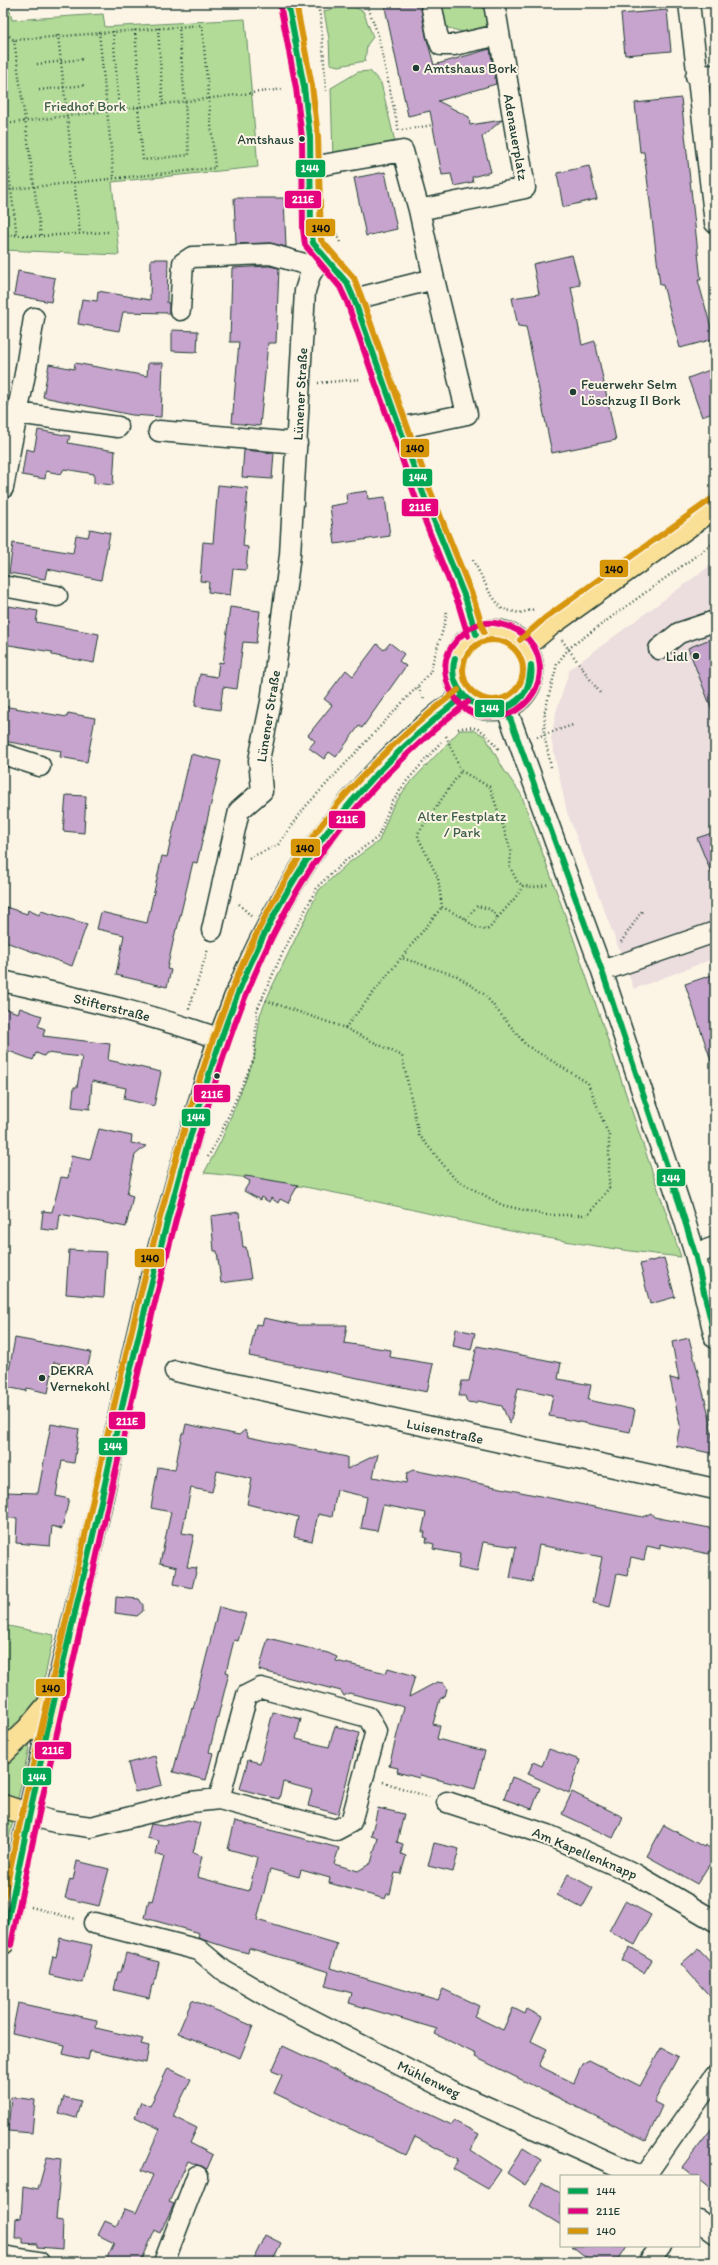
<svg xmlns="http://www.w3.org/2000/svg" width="718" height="2265" viewBox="0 0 718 2265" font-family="Itim,sans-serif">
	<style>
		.built { fill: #ecddde }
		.green { fill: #b2db98; stroke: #688c66 }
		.building { fill: #c7a4cd; stroke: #1f3d34 }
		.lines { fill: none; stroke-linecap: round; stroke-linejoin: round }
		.minor-casing { stroke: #1f3d34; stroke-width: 23 }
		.major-casing { stroke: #1f3d34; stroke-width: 25 }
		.path { stroke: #1f3d34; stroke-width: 2.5; stroke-dasharray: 1 3; stroke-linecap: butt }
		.minor { stroke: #fcf5e5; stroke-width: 20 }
		.major { stroke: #fadf96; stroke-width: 22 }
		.bus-1-casing { stroke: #fcf5e5; stroke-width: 9 }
		.bus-2-casing { stroke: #fcf5e5; stroke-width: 9 }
		.bus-3-casing { stroke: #fcf5e5; stroke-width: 9 }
		.bus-1 { stroke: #00a651; stroke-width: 6 }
		.bus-2 { stroke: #e5007d; stroke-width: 6 }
		.bus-3 { stroke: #d79608; stroke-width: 6 }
		.poi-dot { fill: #1f3d34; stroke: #fcf5e5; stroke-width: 1.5 }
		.labels { text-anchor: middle; stroke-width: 4; stroke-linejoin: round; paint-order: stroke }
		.bus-label { font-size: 13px; fill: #1f3d34; stroke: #fcf5e5; text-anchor: end }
		.poi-label { font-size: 14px; fill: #1f3d34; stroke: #fcf5e5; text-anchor: start }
		.park-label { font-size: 14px; fill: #3c5d48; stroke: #fcf5e5 }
		.street-label { font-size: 14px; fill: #1f3d34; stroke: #fcf5e5 }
		.line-badge { stroke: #fcf5e5; stroke-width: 1.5 }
		.badge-label { font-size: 11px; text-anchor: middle; font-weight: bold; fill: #fff }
		.pale-badge-label { font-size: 11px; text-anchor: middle; font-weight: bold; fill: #111 }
	</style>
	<rect width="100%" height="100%" fill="#fcf5e5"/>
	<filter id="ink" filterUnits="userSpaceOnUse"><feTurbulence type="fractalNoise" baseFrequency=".025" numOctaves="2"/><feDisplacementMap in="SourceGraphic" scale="8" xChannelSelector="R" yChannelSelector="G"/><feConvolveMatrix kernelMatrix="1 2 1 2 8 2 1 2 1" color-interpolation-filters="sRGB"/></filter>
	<g filter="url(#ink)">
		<path class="built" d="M 715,562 L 715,958 L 634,989 L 567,812 L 551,739 L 556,712 L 570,669 Z"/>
		<path class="green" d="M 3,3 L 8,3 L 12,20 L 103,14 L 105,27 L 245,19 L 258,167 L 112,182 L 119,255 L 3,250 Z
			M 440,3 L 488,3 L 491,25 L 463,32 L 448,28 L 444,21 Z
			M 349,5 L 363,11 L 373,37 L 367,45 L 365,61 L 339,66 L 330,64 L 329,39 L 324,11 Z
			M 370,71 L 381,83 L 396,146 L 333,159 L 331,88 L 358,72 Z
			M 460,730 L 473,730 L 485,736 L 504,770 L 521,794 L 573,937 L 681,1257 C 614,1250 547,1239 481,1225 C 388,1205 298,1181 204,1173 L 221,1141 L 254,1059 L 260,1015 L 271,989 L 319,890 L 347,864 L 379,841 L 392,808 L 407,786 Z
			M 3,1625 L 54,1635 L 3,1866 Z"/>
		<path class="building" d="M 384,3 L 420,3 L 426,36 L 434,65 L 490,49 L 496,84 L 438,101 L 469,117 L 470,125 L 502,120 L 482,137 L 491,172 L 472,177 L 473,182 L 454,186 L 451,174 L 442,175 L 430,111 L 408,116 Z
			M 667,10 L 671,51 L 625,55 L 621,14 Z
			M 681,98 L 701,280 L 698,280 L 714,339 L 680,348 L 663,285 L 660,285 L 644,152 L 640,152 L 635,103 Z
			M 589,166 L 597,199 L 563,207 L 557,173 Z
			M 385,172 L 397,229 L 366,236 L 354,178 Z
			M 234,198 L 284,198 L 286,247 L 270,243 L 236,244 Z
			M 572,255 L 580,285 L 571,287 L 582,345 L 595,341 L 616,440 L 552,453 L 526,327 L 518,326 L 512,298 L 539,294 L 533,264 Z
			M 151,259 L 168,259 L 167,303 L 169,303 L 169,313 L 123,312 L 119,331 L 78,324 L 82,299 L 97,301 L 98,291 L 150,300 Z
			M 269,266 L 279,268 L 276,343 L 268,343 L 260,426 L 232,423 L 239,342 L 230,342 L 232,268 Z
			M 18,271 L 55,278 L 51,302 L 14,295 Z
			M 172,330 L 198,331 L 197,352 L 172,351 Z
			M 75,363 L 147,376 L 148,363 L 163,363 L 161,417 L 132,415 L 43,397 L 49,364 L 74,369 Z
			M 715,368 L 715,412 L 702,417 L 688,378 Z
			M 38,430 L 70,436 L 68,443 L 115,451 L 113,485 L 94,483 L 94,474 L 64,469 L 61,474 L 46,471 L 45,479 L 22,475 L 26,449 L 34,451 Z
			M 244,450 L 274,453 L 272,479 L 242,477 Z
			M 218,485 L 248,488 L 243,546 L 248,547 L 246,570 L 233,569 L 230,595 L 208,592 L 209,582 L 200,581 L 203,542 L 213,543 Z
			M 367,491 L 368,499 L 385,497 L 390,536 L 335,544 L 330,506 L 347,503 L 346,494 Z
			M 90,529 L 110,533 L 101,580 L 47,569 L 45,579 L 9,573 L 13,543 L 73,553 L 76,535 L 88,537 Z
			M 3,605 L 38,611 L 36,622 L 99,634 L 94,663 L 52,655 L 52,652 L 3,644 Z
			M 230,607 L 260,611 L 256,643 L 243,642 L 237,689 L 223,687 L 220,710 L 195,706 L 200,674 L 217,677 L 219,662 L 223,663 Z
			M 715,637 L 715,715 L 714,715 L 688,648 Z
			M 390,643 L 404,654 L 399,661 L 406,666 L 362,728 L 359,726 L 336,757 L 329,752 L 324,759 L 309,748 L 315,741 L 308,735 L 332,705 L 324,699 L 346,670 L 353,676 L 377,644 L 384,650 Z
			M 3,706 L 67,717 L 68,713 L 95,718 L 87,762 L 60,757 L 61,751 L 3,741 Z
			M 191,754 L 221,761 L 197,863 L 193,862 L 177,929 L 176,929 L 167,969 L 171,970 L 167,987 L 116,975 L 124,935 L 97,929 L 101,912 L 147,923 L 162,856 L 167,857 Z
			M 66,795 L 86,796 L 84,833 L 63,831 Z
			M 715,832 L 715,882 L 697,838 Z
			M 3,906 L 27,914 L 28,910 L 39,915 L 41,911 L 87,924 L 72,966 L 3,941 Z
			M 715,974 L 715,1063 L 712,1063 L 685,984 Z
			M 3,1008 L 18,1013 L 20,1008 L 42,1016 L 38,1026 L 45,1029 L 43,1036 L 110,1044 L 108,1060 L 161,1072 L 154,1106 L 124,1099 L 126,1088 L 92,1081 L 90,1109 L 72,1107 L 74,1087 L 77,1087 L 82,1057 L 46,1053 L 44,1056 L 36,1053 L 33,1060 L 3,1049 Z
			M 99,1129 L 132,1136 L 131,1143 L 146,1146 L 135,1155 L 127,1194 L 133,1196 L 126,1227 L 60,1214 L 58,1231 L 41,1229 L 43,1211 L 52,1212 L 61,1177 L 68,1178 L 71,1156 L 90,1160 Z
			M 245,1176 L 252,1177 L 298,1185 L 288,1203 L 280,1199 L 278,1203 L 271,1198 L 269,1202 L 261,1197 L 260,1200 L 244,1191 L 250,1181 L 244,1178 Z
			M 239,1212 L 243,1247 L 246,1247 L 251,1279 L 221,1283 L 217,1251 L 214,1251 L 211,1216 Z
			M 69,1250 L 107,1252 L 104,1297 L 66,1294 Z
			M 664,1258 L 675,1297 L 650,1304 L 640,1264 Z
			M 264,1318 L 298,1325 L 347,1325 L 344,1343 L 391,1350 L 390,1357 L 433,1364 L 427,1392 L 249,1356 L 256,1324 L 262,1325 Z
			M 456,1329 L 475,1333 L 471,1350 L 453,1346 Z
			M 15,1338 L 91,1352 L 87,1370 L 54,1362 L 48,1393 L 27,1388 L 26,1391 L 6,1387 Z
			M 689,1338 L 711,1423 L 710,1424 L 715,1454 L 676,1446 L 680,1425 L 670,1378 L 679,1380 L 672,1342 Z
			M 477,1346 L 561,1363 L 558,1379 L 591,1385 L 588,1400 L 635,1410 L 630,1432 L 549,1416 L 553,1395 L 518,1388 L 510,1424 L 502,1406 L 478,1401 L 475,1403 L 467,1402 L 465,1396 L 459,1396 L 462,1381 L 469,1381 Z
			M 51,1424 L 79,1429 L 74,1463 L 62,1461 L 56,1496 L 69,1499 L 62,1529 L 52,1526 L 50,1546 L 16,1543 L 17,1518 L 3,1518 L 3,1492 L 38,1493 Z
			M 186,1424 L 239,1435 L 245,1430 L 248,1437 L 347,1457 L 347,1469 L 378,1454 L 373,1477 L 406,1483 L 407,1473 L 413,1470 L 643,1517 L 651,1513 L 654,1517 L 715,1529 L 715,1551 L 710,1550 L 709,1554 L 660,1544 L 660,1549 L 647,1546 L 644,1560 L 631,1557 L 627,1576 L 617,1574 L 610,1607 L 593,1603 L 602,1557 L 539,1545 L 532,1582 L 510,1578 L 516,1547 L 483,1542 L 477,1572 L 458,1568 L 460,1554 L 433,1549 L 434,1544 L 426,1542 L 427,1538 L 424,1537 L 425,1532 L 422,1532 L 426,1513 L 383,1505 L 377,1531 L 361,1528 L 367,1497 L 337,1490 L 332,1517 L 318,1514 L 312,1541 L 294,1537 L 298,1517 L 247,1504 L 252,1479 L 217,1471 L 212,1492 L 191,1488 L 182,1533 L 194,1535 L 187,1567 L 197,1568 L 192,1588 L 174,1584 L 177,1567 L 160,1563 L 171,1512 L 151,1508 L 158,1467 L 175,1470 L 182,1433 L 184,1433 Z
			M 116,1597 L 139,1599 L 143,1605 L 143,1611 L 137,1616 L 115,1613 Z
			M 219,1607 L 246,1614 L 238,1641 L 234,1640 L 226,1672 L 229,1673 L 209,1752 L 213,1753 L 206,1780 L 173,1772 L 183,1735 L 185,1735 L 192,1708 L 193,1709 Z
			M 268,1638 L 328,1653 L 337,1657 L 336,1661 L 386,1673 L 388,1668 L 415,1676 L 409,1697 L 437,1682 L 443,1683 L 447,1689 L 445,1696 L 440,1699 L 433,1724 L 440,1726 L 437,1739 L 485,1751 L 475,1789 L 420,1775 L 419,1778 L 397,1772 L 398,1768 L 389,1766 L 404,1707 L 349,1693 L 344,1696 L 341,1691 L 259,1670 Z
			M 273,1712 L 301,1719 L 296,1739 L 329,1747 L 335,1726 L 359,1733 L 338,1814 L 308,1806 L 312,1790 L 283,1782 L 279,1799 L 240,1789 L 248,1760 L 260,1763 Z
			M 549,1749 L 580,1760 L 569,1793 L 528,1774 L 533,1762 L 542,1766 Z
			M 155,1756 L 162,1785 L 135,1792 L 128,1763 Z
			M 512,1777 L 540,1788 L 532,1809 L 504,1799 Z
			M 572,1792 L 623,1817 L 613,1838 L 562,1814 Z
			M 378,1808 L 404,1814 L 397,1842 L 403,1844 L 401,1854 L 406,1856 L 401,1874 L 395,1873 L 390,1894 L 387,1894 L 385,1899 L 329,1883 L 330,1878 L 301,1870 L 299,1877 L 270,1869 L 257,1920 L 337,1944 L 330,1968 L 438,2000 L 443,1989 L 479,2006 L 474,2016 L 503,2030 L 513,2008 L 525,2014 L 527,2009 L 542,2017 L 531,2041 L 547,2049 L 539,2066 L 574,2083 L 582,2064 L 589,2060 L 640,2086 L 661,2048 L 678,2057 L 654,2102 L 662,2106 L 646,2141 L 475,2057 L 476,2054 L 435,2034 L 437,2029 L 349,2003 L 352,1993 L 325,1986 L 329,1972 L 249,1948 L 248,1953 L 232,1949 L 198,1938 L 199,1933 L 145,1918 L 149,1900 L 152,1901 L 164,1857 L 156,1854 L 159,1841 L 147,1838 L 151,1824 L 163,1826 L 188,1820 L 200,1823 L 193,1853 L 202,1856 L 197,1877 L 249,1891 L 257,1857 L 228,1849 L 235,1821 L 339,1848 L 334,1864 L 358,1871 L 371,1863 L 378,1838 L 371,1836 Z
			M 664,1825 L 704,1847 L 705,1845 L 715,1851 L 715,1869 L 709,1865 L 697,1884 L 647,1856 Z
			M 434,1843 L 459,1849 L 453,1872 L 428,1866 Z
			M 77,1861 L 109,1869 L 99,1906 L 65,1898 L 70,1879 L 73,1880 Z
			M 568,1874 L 593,1888 L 582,1908 L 557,1895 Z
			M 625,1901 L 651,1915 L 635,1945 L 609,1931 Z
			M 60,1938 L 92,1945 L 83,1983 L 49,1975 L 53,1956 L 56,1957 Z
			M 630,1947 L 652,1960 L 644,1973 L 622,1960 Z
			M 698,1949 L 715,1967 L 715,2002 L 681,1964 Z
			M 126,1953 L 159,1962 L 154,1986 L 152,1985 L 149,1998 L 114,1990 L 118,1972 L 121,1972 Z
			M 192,2000 L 253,2026 L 240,2058 L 178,2033 Z
			M 18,2003 L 97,2020 L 96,2028 L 143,2039 L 141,2044 L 149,2046 L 146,2063 L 90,2051 L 88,2060 L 63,2054 L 65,2045 L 12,2033 Z
			M 283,2046 L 452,2125 L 454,2121 L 479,2134 L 471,2150 L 501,2170 L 488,2189 L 453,2169 L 458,2159 L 415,2137 L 406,2155 L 274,2093 L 282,2075 L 272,2071 Z
			M 168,2068 L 191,2079 L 173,2116 L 197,2128 L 190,2143 L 213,2155 L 207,2169 L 188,2161 L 169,2202 L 174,2204 L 160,2233 L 155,2230 L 141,2262 L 105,2262 L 114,2243 L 98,2235 L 105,2221 L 116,2226 L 125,2209 L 136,2213 L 153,2175 L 142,2170 L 160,2129 L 135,2117 L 141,2102 L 150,2106 Z
			M 11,2097 L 35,2100 L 32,2133 L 8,2131 Z
			M 64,2097 L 81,2101 L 76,2118 L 59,2113 Z
			M 715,2124 L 715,2193 L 699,2180 L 699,2176 L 693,2176 L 682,2167 Z
			M 523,2148 L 542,2160 L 525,2185 L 507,2173 Z
			M 47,2157 L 61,2159 L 56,2220 L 63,2221 L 62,2249 L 37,2247 L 37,2244 L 23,2243 L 23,2238 L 15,2238 L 16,2218 L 21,2219 L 23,2187 L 38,2190 Z
			M 542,2183 L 561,2194 L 561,2225 L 530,2206 Z
			M 265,2235 L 281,2243 L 272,2262 L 252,2262 Z
			M 572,2246 L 627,2246 L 617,2262 L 592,2262 Z"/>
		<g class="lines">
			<defs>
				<path id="minor" d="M 288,3 L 304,87 L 310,137 L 311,229 L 313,243 L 347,283 L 354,299 L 423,493 L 466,600 L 476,634
					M 431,3 L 437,34 L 441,45 L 454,45 L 499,35
					M 689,3 L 715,223
					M 696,76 L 715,75
					M 311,167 L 403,151 L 419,210 L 525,188 L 494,3
					M 354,299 L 434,279 L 419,210
					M 180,310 L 183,263 L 192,257 L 270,254 L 315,267
					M 17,413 L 118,427
					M 400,428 L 467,414 L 434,279
					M 159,431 L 297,443
					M 3,445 L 11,445 L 3,488
					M 11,445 L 25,374 L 34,318
					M 3,586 L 57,596
					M 659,649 L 679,633 L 715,621
					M 506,707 L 602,971 L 680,1205 L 695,1254 L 715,1338
					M 3,754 L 40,766
					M 212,930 L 239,811 L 262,791 L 259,760 L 271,702 L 290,555 L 305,291 L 310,275 L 322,255
					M 602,971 L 715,932
					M 3,981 C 76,998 149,1013 220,1039
					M 695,1254 L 715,1247
					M 175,1371 L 715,1489
					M 447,1802 L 548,1835 L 635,1874 L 715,1921
					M 30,1815 L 55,1822 L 91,1827 L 191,1802 L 219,1799 L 336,1830 L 351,1822 L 376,1731 L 368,1717 L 261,1688 L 247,1695 L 219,1799
					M 94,1923 L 199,1950 L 224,1971 L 277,2002 L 449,2090 L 640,2176
					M 645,2176 L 715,2076
					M 699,2221 L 715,2233
					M 3,2256 L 39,2262
					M 164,2262 L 197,2176
					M 649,2262 L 661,2246"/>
				<path id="major" d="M454 670a39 39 0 1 1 78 0a39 39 0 1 1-78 0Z
					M 525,646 L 550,625 L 715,507
					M 3,1753 L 28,1729 L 53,1699
					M 3,1806 L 30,1815
					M 3,1943 C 15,1885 26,1827 39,1769 C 59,1678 82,1588 102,1497 C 127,1381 152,1266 186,1152 C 196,1115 206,1077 219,1041 C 267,903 344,782 463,696"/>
			</defs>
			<use href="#minor" class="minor-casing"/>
			<use href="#major" class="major-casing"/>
			<path class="path" d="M 317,3 L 321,19 L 326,91
				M 364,3 L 367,4 L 378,35 L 399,132
				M 318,6 L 329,3
				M 3,20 L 5,30
				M 158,28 L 163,105
				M 135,30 L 141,107
				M 3,31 L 14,40 L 202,25 L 215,168 L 3,190
				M 113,31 L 119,110
				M 99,32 L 114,178
				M 58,35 L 80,234
				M 14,40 L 41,236
				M 37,64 L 84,59
				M 39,90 L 86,85
				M 138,107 L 143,160 L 189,155 L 179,27
				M 3,124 L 284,89
				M 402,130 L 433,125
				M 6,150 L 17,237
				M 331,223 L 341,244
				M 3,235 L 41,236 L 108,232
				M 318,383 L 361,379
				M 473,560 L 490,593 L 502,609 L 520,613 L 535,609
				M 562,640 L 600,693
				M 418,687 L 425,701
				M 458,729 C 479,723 487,734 499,750
				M 446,736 L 461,771 L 419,832 L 418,837 L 438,878 L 442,907 L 466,919 L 474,927 L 487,930 C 494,925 494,921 499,916 C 508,906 516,898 523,886 L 536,887 L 550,884
				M 537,737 L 573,725
				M 551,767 L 544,734 L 545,711 L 557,664 L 569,648 L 715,542
				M 461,771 L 490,787 L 511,851 L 510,867 L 517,881 L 523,886
				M 249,858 L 278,845 L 306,806 L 430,673 C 435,651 444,632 447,610
				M 239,904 L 251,916
				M 466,919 L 477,906 L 490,909 L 497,917
				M 621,942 L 642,911
				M 262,999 L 345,1028 L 402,1056 L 419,1135 L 455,1179 L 502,1205 L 545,1215 L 588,1215 L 609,1188 L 609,1136 L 588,1083 L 526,1045 L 484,994 L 457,976 L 402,958
				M 189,1009 L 208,949
				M 345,1028 L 442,907
				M 208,1157 L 220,1135 L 254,1059 L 257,1010 L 282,954 L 318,886 L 345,861 L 378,837 L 390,806 L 405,783 L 441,742
				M 383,1782 L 429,1797
				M 31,1907 L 76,1919"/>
			<use href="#minor" class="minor"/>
			<use href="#major" class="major"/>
			<defs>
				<path id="bus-1" d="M 288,3 L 304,87 L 310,137 L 311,229 L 313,243 L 347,283 L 354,299 L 423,493 L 466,600 L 476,634
					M 455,658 C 442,702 506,730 526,690 C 530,682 530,673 531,665
					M 506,707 C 523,699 534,685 531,665
					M 506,707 L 602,971 L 680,1205 L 695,1254 L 715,1338
					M 3,1943 C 17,1874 31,1805 46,1736 C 64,1656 84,1577 102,1497 C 127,1381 154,1267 186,1152 C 216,1045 251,938 316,847 C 358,788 407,740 463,696"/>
				<path id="bus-2" d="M 280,4 L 296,88 L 302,138 L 303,229 L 305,245 L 340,287 L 347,302 L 415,496 L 458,603 L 468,636
					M 506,715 C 497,716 488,717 479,715 C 456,709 442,683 446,660 C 448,649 456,640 464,633 C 474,623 487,621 500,624 C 549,634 554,694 509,714
					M 11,1945 C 41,1796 77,1649 109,1500 C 135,1385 161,1271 193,1157 C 223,1050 257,945 322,852 C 363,794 412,746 468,702"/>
				<path id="bus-3" d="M 296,3 L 312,86 L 318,136 L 321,240 L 354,278 L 361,296 L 430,490 L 473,597 L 484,632
					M463 670a30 30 0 1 1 60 0a30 30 0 1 1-60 0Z
					M 520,640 L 545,618 L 710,500
					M 3,1903 C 31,1766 65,1631 94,1494 C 120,1379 146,1265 178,1152 C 209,1042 243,942 306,847 C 347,785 400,735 458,690"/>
			</defs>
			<use href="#bus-1" class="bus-1-casing"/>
			<use href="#bus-2" class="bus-2-casing"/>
			<use href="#bus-3" class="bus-3-casing"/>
			<use href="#bus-1" class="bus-1"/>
			<use href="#bus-2" class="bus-2"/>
			<use href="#bus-3" class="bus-3"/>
		</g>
	</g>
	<g class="poi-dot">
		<circle cx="416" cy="68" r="4"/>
		<circle cx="302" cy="139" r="3.5"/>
		<circle cx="573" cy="392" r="4"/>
		<circle cx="696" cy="656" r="4"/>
		<circle cx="217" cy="1076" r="3.5"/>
		<circle cx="42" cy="1378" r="4"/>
	</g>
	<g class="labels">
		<g class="bus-label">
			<text x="294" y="144">Amtshaus</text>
		</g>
		<g class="poi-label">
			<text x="424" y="73">Amtshaus Bork</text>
			<text x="581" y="389">Feuerwehr Selm<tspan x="581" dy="16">Löschzug II Bork</tspan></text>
			<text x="688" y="661" text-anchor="end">Lidl</text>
			<text x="50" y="1375">DEKRA<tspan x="50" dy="16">Vernekohl</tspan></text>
		</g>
		<g class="park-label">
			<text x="85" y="111">Friedhof Bork</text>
			<text x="462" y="821">Alter Festplatz<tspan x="462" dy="16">/ Park</tspan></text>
		</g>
		<g class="street-label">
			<text transform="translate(516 137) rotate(80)" y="5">Adenauerplatz</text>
			<text transform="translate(300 394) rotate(-87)" y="5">Lünener Straße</text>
			<text transform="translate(268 716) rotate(-81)" y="5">Lünener Straße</text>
			<text transform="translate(112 1007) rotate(14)" y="5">Stifterstraße</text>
			<text transform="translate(445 1431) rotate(12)" y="5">Luisenstraße</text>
			<text transform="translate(585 1853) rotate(23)" y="5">Am Kapellenknapp</text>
			<text transform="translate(429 2079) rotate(26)" y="5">Mühlenweg</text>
		</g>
	</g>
	<g class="line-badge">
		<rect x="295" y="159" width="31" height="19" rx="4" fill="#00a651"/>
		<rect x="284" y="190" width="38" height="19" rx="4" fill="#e5007d"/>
		<rect x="305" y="218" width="31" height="19" rx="4" fill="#d79608"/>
		<rect x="400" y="438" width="30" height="20" rx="4" fill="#d79608"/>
		<rect x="402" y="468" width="31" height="19" rx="4" fill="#00a651"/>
		<rect x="401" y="498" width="38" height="19" rx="4" fill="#e5007d"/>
		<rect x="599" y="559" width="30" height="19" rx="4" fill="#d79608"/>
		<rect x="474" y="699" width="31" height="19" rx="4" fill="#00a651"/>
		<rect x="328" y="810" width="38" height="19" rx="4" fill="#e5007d"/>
		<rect x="290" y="838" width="31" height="19" rx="4" fill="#d79608"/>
		<rect x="193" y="1084" width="38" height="19" rx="4" fill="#e5007d"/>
		<rect x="181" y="1108" width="30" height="19" rx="4" fill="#00a651"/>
		<rect x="656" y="1168" width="30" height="19" rx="4" fill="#00a651"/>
		<rect x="134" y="1248" width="31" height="20" rx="4" fill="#d79608"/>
		<rect x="108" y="1411" width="38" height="19" rx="4" fill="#e5007d"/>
		<rect x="98" y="1437" width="30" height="19" rx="4" fill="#00a651"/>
		<rect x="35" y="1678" width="31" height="19" rx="4" fill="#d79608"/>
		<rect x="34" y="1741" width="38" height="19" rx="4" fill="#e5007d"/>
		<rect x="22" y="1767" width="30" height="19" rx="4" fill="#00a651"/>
	</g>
	<g class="badge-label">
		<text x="310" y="172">144</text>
		<text x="303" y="203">211E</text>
		<text x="418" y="481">144</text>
		<text x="420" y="511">211E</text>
		<text x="490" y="712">144</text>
		<text x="347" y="823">211E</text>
		<text x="212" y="1098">211E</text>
		<text x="196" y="1121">144</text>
		<text x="671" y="1182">144</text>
		<text x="127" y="1425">211E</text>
		<text x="113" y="1450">144</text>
		<text x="53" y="1754">211E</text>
		<text x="37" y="1781">144</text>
	</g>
	<g class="pale-badge-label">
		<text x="321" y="232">140</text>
		<text x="415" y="452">140</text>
		<text x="614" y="573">140</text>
		<text x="305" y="852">140</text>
		<text x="150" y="1262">140</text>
		<text x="51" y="1692">140</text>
	</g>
	<rect width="718" height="2265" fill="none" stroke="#fcf5e5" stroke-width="16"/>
	<rect x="8" y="8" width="702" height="2249" fill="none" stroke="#1f3d34" stroke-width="1.5" filter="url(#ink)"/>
	<rect x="560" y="2175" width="140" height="72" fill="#fcf5e5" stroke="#a4ab9e"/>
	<rect x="568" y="2188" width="20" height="6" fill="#00a651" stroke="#a4ab9e"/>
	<text x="596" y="2195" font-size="12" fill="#1f3d34">144</text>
	<rect x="568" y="2208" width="20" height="6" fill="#e5007d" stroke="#a4ab9e"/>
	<text x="596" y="2215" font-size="12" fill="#1f3d34">211E</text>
	<rect x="568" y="2228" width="20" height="6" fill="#d79608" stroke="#a4ab9e"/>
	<text x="596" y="2235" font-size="12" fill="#1f3d34">140</text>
</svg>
